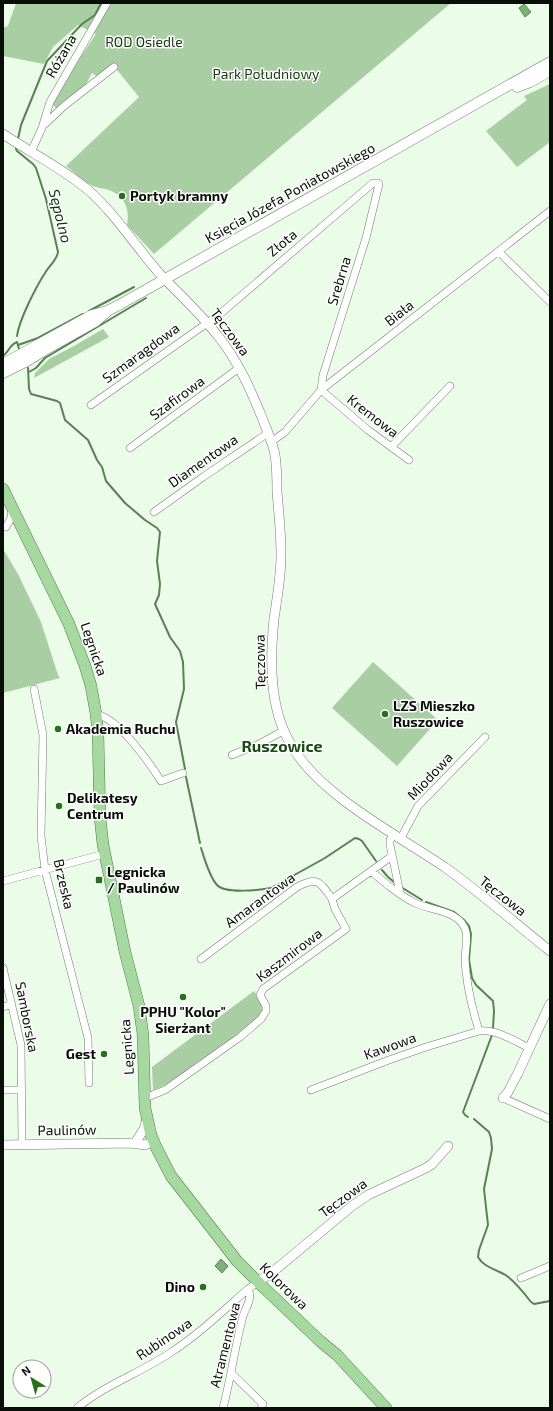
<svg xmlns="http://www.w3.org/2000/svg" width="553" height="1411" viewBox="0 0 553 1411" font-family="'Exo 2',sans-serif">
	<style>
		.green { fill: #a9cea3 }
		.water { fill: #7cb275; stroke: #5a8154 }
		.lines { fill: none; stroke-linecap: round; stroke-linejoin: round }
		.stream { stroke: #5a8154; stroke-width: 2 }
		.minor-casing { stroke: #6f7e6d; stroke-width: 8 }
		.tertiary-casing { stroke: #6f7e6d; stroke-width: 10 }
		.secondary-casing { stroke: #6f7e6d; stroke-width: 11 }
		.primary-casing { stroke: #4b8043; stroke-width: 12 }
		.minor { stroke: #fff; stroke-width: 7 }
		.tertiary { stroke: #fff; stroke-width: 9 }
		.secondary { stroke: #fff; stroke-width: 10 }
		.primary { stroke: #a8d8a1; stroke-width: 11 }
		.poi-dot { fill: #24721a; stroke: #fff; stroke-width: 1.5 }
		.labels { text-anchor: middle; stroke-width: 3; stroke-linejoin: round; paint-order: stroke }
		.park-label { font-size: 14px; fill: #13380e; stroke: #fff }
		.street-label { font-size: 14px; fill: #090e08; stroke: #fff }
		.poi-label { font-size: 14px; font-weight: bold; fill: #090e08; stroke: #fff; text-anchor: start }
		.water-label { font-size: 15px; font-style: italic; fill: #0f350b; stroke: #fff }
		.quarter-label { font-size: 16px; font-weight: bold; fill: #1a4b14; stroke: #fff }
	</style>
	<rect width="100%" height="100%" fill="#ebfce8"/>
	<path class="green" d="M 16,3 L 451,3 L 154,254 L 127,225 C 130,209 125,196 109,190 C 103,188 96,188 91,185 C 82,180 74,172 66,166 L 139,97 L 113,65 L 98,77 L 92,73 L 85,86 L 57,109 L 52,104 L 65,80 L 96,34 L 78,25 L 53,47 L 44,64 L 3,56 L 3,28 L 8,26 Z
		M 550,84 L 550,142 L 517,167 L 486,131 L 527,100 L 524,96 Z
		M 103,329 L 109,337 L 34,378 L 35,373 L 49,359 L 74,346 Z
		M 3,549 L 18,574 L 41,622 L 58,675 L 60,678 L 3,693 Z
		M 373,662 L 438,720 L 397,766 L 332,708 Z
		M 254,991 C 259,998 265,1005 262,1014 C 240,1033 217,1050 193,1067 C 180,1076 168,1085 153,1090 L 152,1067 Z"/>
	<path class="water" d="M 524,4 L 531,12 L 525,17 L 519,8 Z
		M 221,1259 L 228,1266 L 222,1273 L 215,1266 Z"/>
	<g class="lines">
		<path class="stream" d="M 18,139 L 21,125 L 47,61 L 82,24 L 95,15 L 101,3
			M 16,149 L 17,151 L 33,164 L 36,168 L 46,199 L 58,252 C 57,260 49,266 45,273 C 36,287 19,320 17,336
			M 89,311 L 134,287
			M 18,345 L 38,338 L 83,314
			M 3,356 C 9,352 9,345 17,342 L 19,349
			M 28,368 L 29,389 L 31,394 L 57,401 L 60,403 L 65,420 L 88,440 L 97,460 L 102,467 L 106,481 L 125,503 L 145,520 L 157,528 L 160,532 L 157,561 L 160,584 L 159,595 L 155,604 L 170,637 L 180,651 L 183,662 L 184,689 L 176,722 L 185,769
			M 29,372 L 36,368 L 45,358 L 146,298
			M 186,777 L 200,843
			M 201,848 C 205,860 209,876 217,885 C 225,894 260,890 271,888 L 325,858 L 355,838 L 359,839 L 362,841 L 376,861
			M 382,870 L 388,877 L 394,882
			M 401,887 L 422,900
			M 426,902 L 454,912 L 464,920 L 469,926 L 471,934 L 469,960 L 472,978 L 476,985 L 493,1001 L 494,1011 L 493,1028
			M 468,1117 L 465,1115 L 463,1112 L 492,1035
			M 474,1119 L 489,1132 L 491,1138 L 492,1149 L 484,1189 L 488,1225 L 479,1250 L 478,1257 C 484,1268 497,1269 507,1276 C 516,1283 524,1293 531,1302 L 534,1304 L 550,1301"/>
		<defs>
			<path id="minor" d="M 45,124 L 64,106 L 114,67
				M 31,152 L 42,128 L 50,102 L 107,3
				M 499,252 L 550,302
				M 91,405 L 220,314 L 373,183 L 378,183 L 379,184 L 366,238 L 323,375 L 321,390 L 368,430 L 409,460
				M 271,442 L 285,432 L 321,390 L 550,211
				M 391,447 L 450,386
				M 130,448 L 239,368
				M 154,512 L 203,477 L 268,433
				M 6,527 L 11,518 L 12,509
				M 34,689 L 43,735 L 41,836 L 45,870 L 88,1038 L 89,1083
				M 96,714 C 119,719 149,762 161,781 L 183,773
				M 232,755 L 259,744 L 283,731
				M 394,834 L 390,840 L 390,845 L 400,893
				M 401,838 L 418,806 L 485,737
				M 371,871 C 385,883 399,895 415,903 C 431,911 461,910 466,932 C 468,940 465,951 465,959 C 466,984 472,1008 479,1031 C 496,1029 513,1040 529,1048
				M 3,881 L 104,854
				M 201,959 L 297,887 C 318,876 320,882 332,899
				M 3,968 L 21,1045 L 22,1144
				M 3,1007 L 12,1004
				M 3,1090 L 22,1090
				M 311,1090 L 389,1060 L 426,1047 L 479,1031
				M 145,1098 L 165,1090 L 240,1037 L 261,1019 L 266,1011 L 266,1006 L 260,995 L 263,989 L 346,929 L 335,909 L 332,899 L 392,856
				M 503,1098 L 550,1119
				M 521,1278 L 550,1266
				M 231,1373 L 263,1404 L 261,1408
				M 77,1408 C 105,1385 140,1373 170,1353 C 198,1335 223,1311 248,1289 L 258,1282
				M 223,1408 C 231,1378 235,1346 243,1316 C 246,1307 253,1298 248,1289"/>
			<path id="tertiary" d="M 3,134 C 31,153 62,168 87,189 C 115,213 136,247 160,274 C 179,294 200,313 218,336 C 238,361 251,390 263,420 C 267,431 273,443 275,455 C 277,467 277,480 277,492 C 279,513 281,534 281,555 C 281,577 277,598 274,619 C 270,659 269,707 290,743 C 318,795 398,835 446,868 C 482,894 515,923 550,951
				M 503,1098 L 508,1092 L 518,1073 L 550,1004
				M 137,1140 L 144,1129 L 147,1119
				M 3,1145 L 131,1143 L 145,1145 L 154,1141
				M 258,1282 L 275,1270 L 352,1206 L 368,1195 L 426,1168 L 432,1164 L 448,1146"/>
			<path id="secondary" d="M 517,87 L 530,82 L 550,71
				M 3,364 L 92,315 L 107,311
				M 3,373 L 27,361 L 45,350 L 95,322 L 109,310 L 119,305 L 550,62"/>
			<path id="primary" d="M 3,489 L 69,624 L 85,666 L 91,686 L 96,714 L 98,733 L 100,817 L 103,845 L 125,952 L 139,1006 L 143,1035 L 145,1108 L 151,1135 L 156,1147 L 171,1176 L 237,1261 L 261,1285 L 320,1341 L 337,1355 L 386,1408"/>
		</defs>
		<use href="#minor" class="minor-casing"/>
		<use href="#tertiary" class="tertiary-casing"/>
		<use href="#secondary" class="secondary-casing"/>
		<use href="#primary" class="primary-casing"/>
		<use href="#minor" class="minor"/>
		<use href="#tertiary" class="tertiary"/>
		<use href="#secondary" class="secondary"/>
		<use href="#primary" class="primary"/>
	</g>
	<g class="poi-dot">
		<circle cx="122" cy="196" r="4"/>
		<circle cx="385" cy="714" r="4"/>
		<circle cx="58" cy="729" r="4"/>
		<circle cx="59" cy="806" r="4"/>
		<rect x="95" y="876" width="8" height="8" rx="2"/>
		<circle cx="183" cy="997" r="4"/>
		<circle cx="104" cy="1054" r="4"/>
		<circle cx="203" cy="1287" r="4"/>
	</g>
	<g class="labels">
		<g class="park-label">
			<text x="144" y="47">ROD Osiedle</text>
			<text x="266" y="79">Park Południowy</text>
		</g>
		<g class="street-label">
			<text transform="translate(61 56) rotate(-60)" y="5">Różana</text>
			<text transform="translate(290 193) rotate(-29)" y="5">Księcia Józefa Poniatowskiego</text>
			<text transform="translate(282 243) rotate(-40)" y="5">Złota</text>
			<text transform="translate(339 281) rotate(-73)" y="5">Srebrna</text>
			<text transform="translate(399 313) rotate(-38)" y="5">Biała</text>
			<text transform="translate(230 332) rotate(53)" y="5">Tęczowa</text>
			<text transform="translate(141 353) rotate(-36)" y="5">Szmaragdowa</text>
			<text transform="translate(177 398) rotate(-36)" y="5">Szafirowa</text>
			<text transform="translate(373 416) rotate(38)" y="5">Kremowa</text>
			<text transform="translate(203 461) rotate(-35)" y="5">Diamentowa</text>
			<text transform="translate(94 649) rotate(71)" y="5">Legnicka</text>
			<text transform="translate(260 662) rotate(-91)" y="5">Tęczowa</text>
			<text transform="translate(430 776) rotate(-47)" y="5">Miodowa</text>
			<text transform="translate(64 884) rotate(77)" y="5">Brzeska</text>
			<text transform="translate(503 896) rotate(38)" y="5">Tęczowa</text>
			<text transform="translate(260 900) rotate(-36)" y="5">Amarantowa</text>
			<text transform="translate(289 955) rotate(-37)" y="5">Kaszmirowa</text>
			<text transform="translate(27 1017) rotate(79)" y="5">Samborska</text>
			<text transform="translate(390 1046) rotate(-20)" y="5">Kawowa</text>
			<text transform="translate(127 1047) rotate(-94)" y="5">Legnicka</text>
			<text transform="translate(67 1130) rotate(-1)" y="5">Paulinów</text>
			<text transform="translate(343 1198) rotate(-36)" y="5">Tęczowa</text>
			<text transform="translate(284 1286) rotate(44)" y="5">Kolorowa</text>
			<text transform="translate(164 1339) rotate(-34)" y="5">Rubinowa</text>
			<text transform="translate(225 1345) rotate(-76)" y="5">Atramentowa</text>
		</g>
		<g class="poi-label">
			<text x="130" y="201">Portyk bramny</text>
			<text x="393" y="711">LZS Mieszko<tspan x="393" dy="16">Ruszowice</tspan></text>
			<text x="66" y="734">Akademia Ruchu</text>
			<text x="67" y="803">Delikatesy<tspan x="67" dy="16">Centrum</tspan></text>
			<text x="107" y="877">Legnicka<tspan x="107" dy="16">/ Paulinów</tspan></text>
			<text x="183" y="1017" text-anchor="middle">PPHU "Kolor"<tspan x="183" dy="16">Sierżant</tspan></text>
			<text x="96" y="1059" text-anchor="end">Gest</text>
			<text x="195" y="1292" text-anchor="end">Dino</text>
		</g>
		<g class="water-label">
			<text transform="translate(60 216) rotate(76)" y="5">Sępolno</text>
		</g>
		<g class="quarter-label">
			<text x="282" y="752">Ruszowice</text>
		</g>
	</g>
	<rect width="553" height="1411" fill="none" stroke="#090e08" stroke-width="8"/>
	<g transform="translate(32 1379) rotate(323)"><circle r="19" fill="#ffffff" stroke="#9d9f9c"/>
	<path d="M0-3L7 15L0 10L-7 15Z" fill="#24721a"/>
	<text y="-6" font-size="11" font-weight="bold" text-anchor="middle" fill="#090e08">N</text>
	</g>
</svg>
